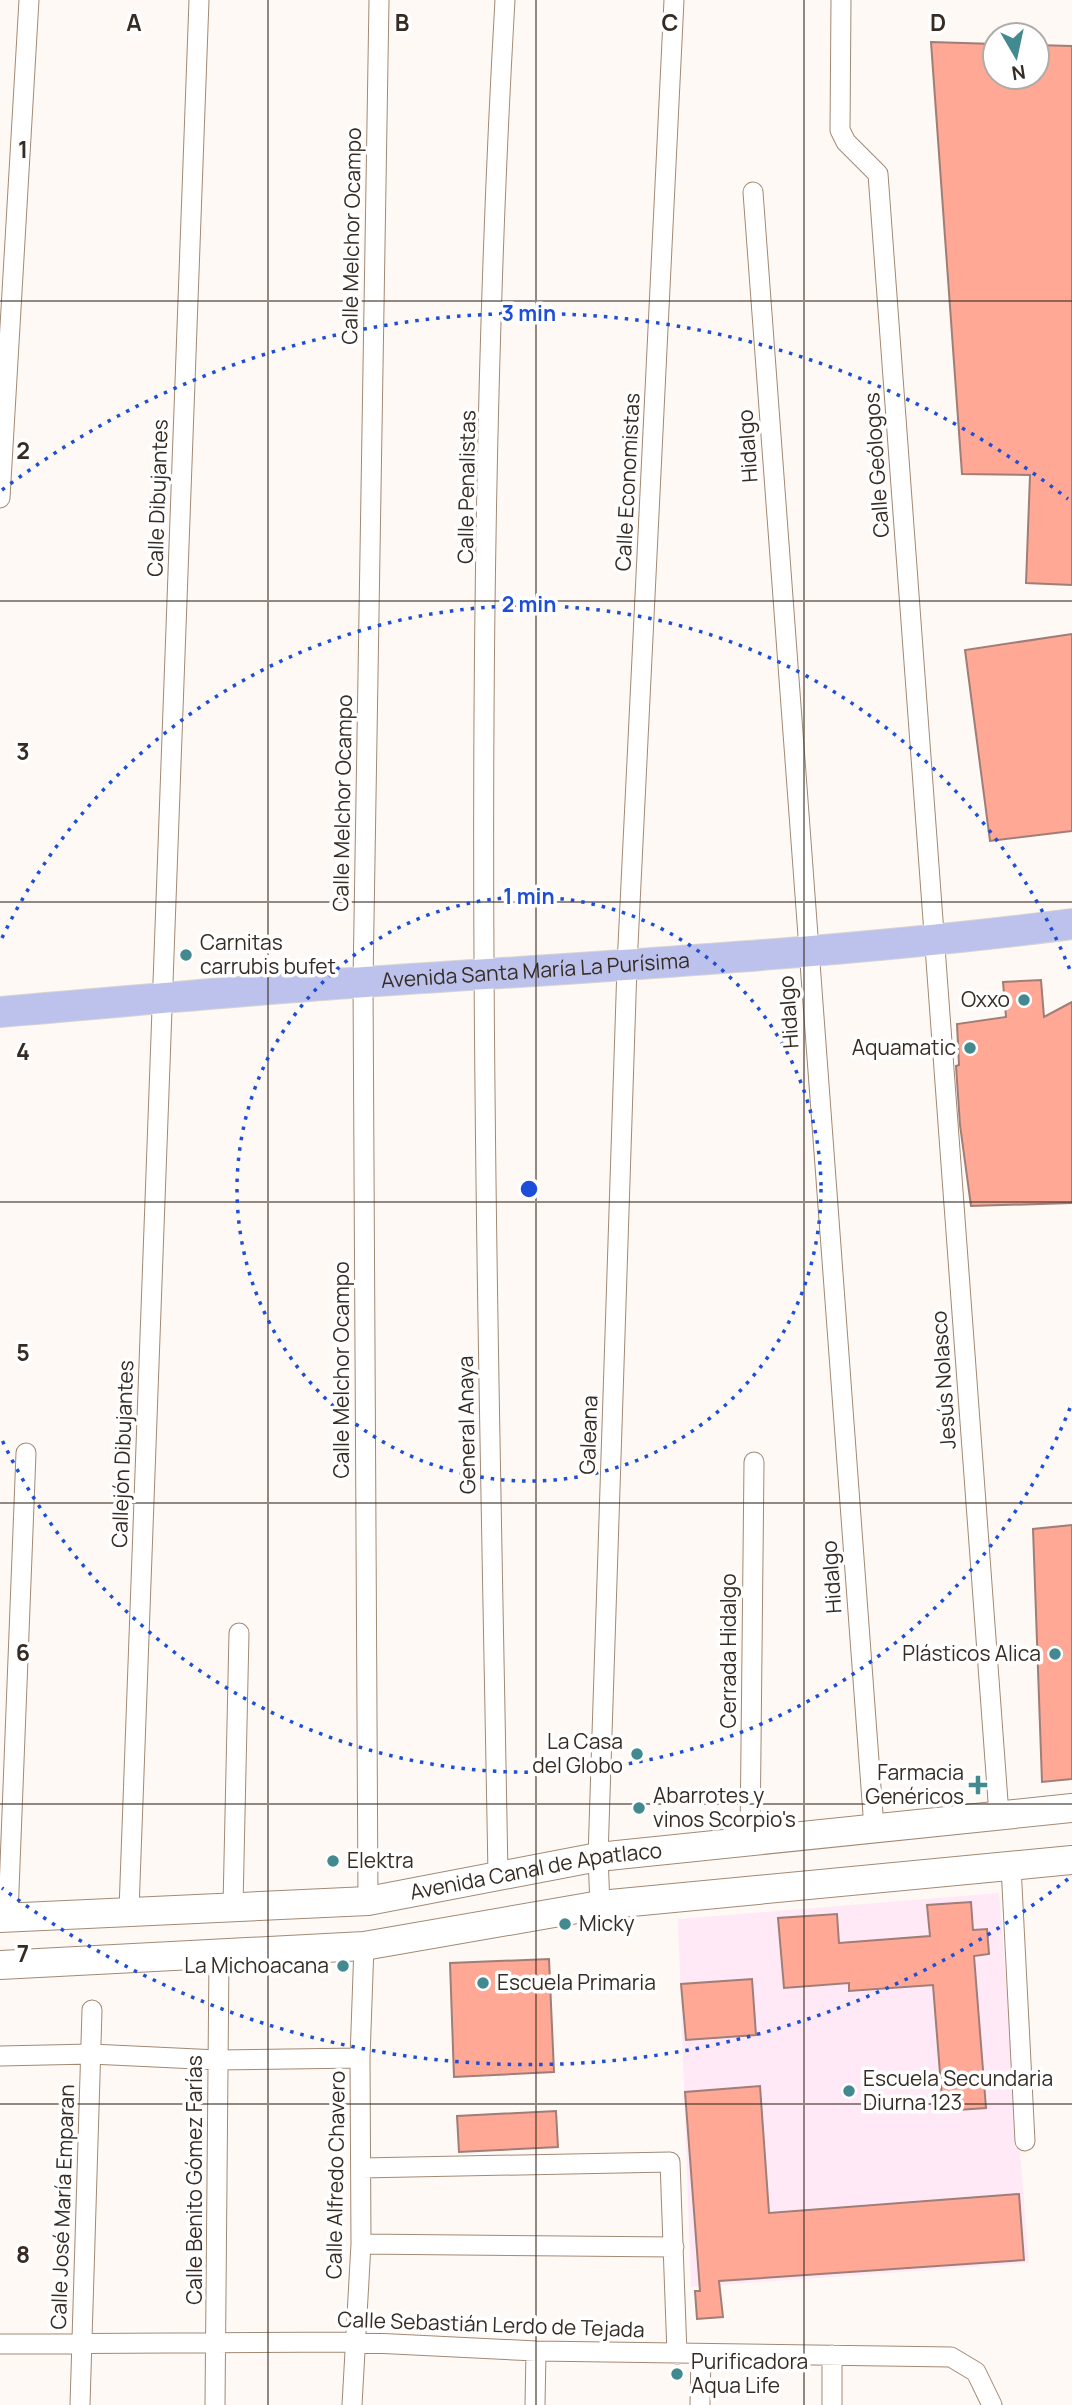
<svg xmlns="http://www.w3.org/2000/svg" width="1072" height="2405" viewBox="0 0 1072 2405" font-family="Manrope,sans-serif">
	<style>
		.education { fill: #ffe9f7 }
		.building { fill: #fea895; stroke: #a07e77; stroke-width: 2 }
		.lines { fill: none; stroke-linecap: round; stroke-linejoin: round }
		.street-casing { stroke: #a28974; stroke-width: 21 }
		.secondary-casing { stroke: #a28974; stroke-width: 30 }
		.primary-casing { stroke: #d7d5d3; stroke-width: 32 }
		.street { stroke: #fff; stroke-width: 19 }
		.secondary { stroke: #fff; stroke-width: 28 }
		.primary { stroke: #bcc2ec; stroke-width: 30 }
		.grid { fill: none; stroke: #362c23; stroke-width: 2; stroke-opacity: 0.55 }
		.ring { fill: none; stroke: #1d4ed8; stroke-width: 3.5; stroke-dasharray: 3.5 7 }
		.poi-dot { fill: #428a90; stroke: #fff; stroke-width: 2.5 }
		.labels { text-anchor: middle; stroke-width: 7; stroke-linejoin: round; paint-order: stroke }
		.street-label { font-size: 21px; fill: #362c23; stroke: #fff }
		.poi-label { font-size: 21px; fill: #362c23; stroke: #fff; text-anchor: start }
		.grid-label { font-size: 23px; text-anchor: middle; font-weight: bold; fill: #362c23; stroke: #fff; stroke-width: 7; stroke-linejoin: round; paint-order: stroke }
		.centre { fill: #1d4ed8; stroke: #fff; stroke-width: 3.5 }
		.ring-label { font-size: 21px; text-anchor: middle; font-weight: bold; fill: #1d4ed8; stroke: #fff; stroke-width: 7; stroke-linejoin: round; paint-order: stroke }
	</style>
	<rect width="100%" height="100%" fill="#fff9f5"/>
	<path class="education" d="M 999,1893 L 1029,2263 L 691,2287 L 678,1919 Z"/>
	<path class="building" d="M 931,42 L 995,44 L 995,77 L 1037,77 L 1037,45 L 1072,46 L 1072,585 L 1026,583 L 1030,475 L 962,474 Z
		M 1072,634 L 1072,831 L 990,841 L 965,650 Z
		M 1041,980 L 1044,1017 L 1072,1002 L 1072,1203 L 971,1206 L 960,1125 L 956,1066 L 959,1065 L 957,1024 L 1006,1017 L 1003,982 Z
		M 1072,1525 L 1072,1779 L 1042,1782 L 1033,1529 Z
		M 971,1902 L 973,1930 L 987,1929 L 989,1954 L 974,1956 L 986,2108 L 943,2111 L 933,1985 L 849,1991 L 849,1983 L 784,1988 L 778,1918 L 837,1914 L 839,1943 L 930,1936 L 927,1905 Z
		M 549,1959 L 554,2072 L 454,2077 L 450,1963 Z
		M 752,1979 L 756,2035 L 686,2040 L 681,1984 Z
		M 760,2086 L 769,2213 L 1019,2194 L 1024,2260 L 719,2281 L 723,2317 L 697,2319 L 695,2291 L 700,2291 L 685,2092 Z
		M 556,2111 L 558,2147 L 459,2152 L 457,2116 Z"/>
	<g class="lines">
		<defs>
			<path id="street" d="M 841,0 L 840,130 L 846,142 L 878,174 L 999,1815
				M 753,192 L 874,1828
				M 0,498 L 29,0
				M 750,1841 L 754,1462
				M 1011,1866 L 1025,2141
				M 498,1875 C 487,1250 469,624 505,0
				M 368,1901 L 363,982 L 379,0
				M 600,1905 L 598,1857 L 627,966 L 674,0
				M 233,1906 L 239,1633
				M 129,1910 L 199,0
				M 8,1916 L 26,1453
				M 0,2056 L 91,2054 L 218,2060 L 360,2058
				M 361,2168 L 670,2162 L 677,2354
				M 361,2244 L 674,2247
				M 0,2344 L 353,2342 L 536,2351 L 951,2357 L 976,2372 L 992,2405
				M 80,2405 L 92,2010
				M 215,2405 L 219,1956
				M 352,2405 L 361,2244 L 360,2058 L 364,1946
				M 535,2405 L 536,2351
				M 700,2405 L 701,2355
				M 832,2405 L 832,2355"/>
			<g id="secondary">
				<path id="s1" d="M 0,1918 L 368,1901 L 598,1857 L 1072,1808"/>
				<path d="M 0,1965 L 364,1946 L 600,1905 L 1072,1860"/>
			</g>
			<g id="primary">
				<path id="s2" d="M 0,1012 C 122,1002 244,990 366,982 C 602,966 837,954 1072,924"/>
			</g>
		</defs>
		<use href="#street" class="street-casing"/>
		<use href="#secondary" class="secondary-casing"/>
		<use href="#primary" class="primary-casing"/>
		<use href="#street" class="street"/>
		<use href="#secondary" class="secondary"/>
		<use href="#primary" class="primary"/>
	</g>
	<path class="grid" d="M 268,0 L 268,2405M 536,0 L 536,2405M 804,0 L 804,2405M 0,301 L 1072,301M 0,601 L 1072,601M 0,902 L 1072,902M 0,1202 L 1072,1202M 0,1503 L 1072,1503M 0,1804 L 1072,1804M 0,2104 L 1072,2104"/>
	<g class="ring">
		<circle cx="529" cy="1189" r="292"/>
		<path d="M1070 1408A584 584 0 0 1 2 1440M2 938A584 584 0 0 1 1070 970"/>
		<path d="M1068 1879A875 875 0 0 1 2 1888M2 490A875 875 0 0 1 1068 499"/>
	</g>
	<g class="poi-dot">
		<circle cx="186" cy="955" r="7"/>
		<circle cx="1024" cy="1000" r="7"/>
		<circle cx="970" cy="1048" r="7"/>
		<circle cx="1055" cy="1654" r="7"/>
		<circle cx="637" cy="1754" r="7"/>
		<path d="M974.5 1774.5h7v7h7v7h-7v7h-7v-7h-7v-7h7z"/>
		<circle cx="639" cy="1808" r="7"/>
		<circle cx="333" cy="1861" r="7"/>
		<circle cx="565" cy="1924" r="7"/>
		<circle cx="343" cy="1966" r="7"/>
		<circle cx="483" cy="1983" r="7"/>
		<circle cx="849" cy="2091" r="7"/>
		<circle cx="677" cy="2374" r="7"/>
	</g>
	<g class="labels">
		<g class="street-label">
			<text transform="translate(352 236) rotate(-89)" y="7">Calle Melchor Ocampo</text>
			<text transform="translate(748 446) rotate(-94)" y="7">Hidalgo</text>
			<text transform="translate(877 465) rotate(-94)" y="7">Calle Geólogos</text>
			<text transform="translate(628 482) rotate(-87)" y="7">Calle Economistas</text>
			<text transform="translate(467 487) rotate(-89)" y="7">Calle Penalistas</text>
			<text transform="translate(158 498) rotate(-88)" y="7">Calle Dibujantes</text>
			<text transform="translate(343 803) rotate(-89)" y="7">Calle Melchor Ocampo</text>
			<text dy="7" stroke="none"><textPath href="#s2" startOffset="537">Avenida Santa María La Purísima</textPath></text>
			<text transform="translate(789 1012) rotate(-94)" y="7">Hidalgo</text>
			<text transform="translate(342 1370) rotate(-90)" y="7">Calle Melchor Ocampo</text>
			<text transform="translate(944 1380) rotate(-94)" y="7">Jesús Nolasco</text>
			<text transform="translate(467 1425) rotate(-91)" y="7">General Anaya</text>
			<text transform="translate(589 1435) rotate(-88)" y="7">Galeana</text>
			<text transform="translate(123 1454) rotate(-88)" y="7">Callejón Dibujantes</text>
			<text transform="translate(832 1577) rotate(-94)" y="7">Hidalgo</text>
			<text transform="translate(729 1651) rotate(-90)" y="7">Cerrada Hidalgo</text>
			<text dy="7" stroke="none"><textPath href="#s1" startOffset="539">Avenida Canal de Apatlaco</textPath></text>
			<text transform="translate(336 2175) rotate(-89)" y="7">Calle Alfredo Chavero</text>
			<text transform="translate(195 2180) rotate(-90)" y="7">Calle Benito Gómez Farías</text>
			<text transform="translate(63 2207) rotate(-88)" y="7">Calle José María Emparan</text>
			<text transform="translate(491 2325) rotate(2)" y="7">Calle Sebastián Lerdo de Tejada</text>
		</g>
		<g class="poi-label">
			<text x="200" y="950">Carnitas<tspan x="200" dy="24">carrubis bufet</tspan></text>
			<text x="1010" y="1007" text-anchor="end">Oxxo</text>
			<text x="956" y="1055" text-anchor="end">Aquamatic</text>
			<text x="1041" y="1661" text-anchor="end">Plásticos Alica</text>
			<text x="623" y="1749" text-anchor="end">La Casa<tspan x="623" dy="24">del Globo</tspan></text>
			<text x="964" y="1780" text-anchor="end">Farmacia<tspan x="964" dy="24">Genéricos</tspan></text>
			<text x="653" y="1803">Abarrotes y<tspan x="653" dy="24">vinos Scorpio's</tspan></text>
			<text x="347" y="1868">Elektra</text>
			<text x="579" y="1931">Micky</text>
			<text x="329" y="1973" text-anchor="end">La Michoacana</text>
			<text x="497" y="1990">Escuela Primaria</text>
			<text x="863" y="2086">Escuela Secundaria<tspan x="863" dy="24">Diurna 123</tspan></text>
			<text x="691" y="2369">Purificadora<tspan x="691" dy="24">Aqua Life</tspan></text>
		</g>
	</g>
	<g class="grid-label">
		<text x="134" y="31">A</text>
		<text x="402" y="31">B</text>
		<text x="670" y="31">C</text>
		<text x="938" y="31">D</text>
		<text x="23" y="158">1</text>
		<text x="23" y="459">2</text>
		<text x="23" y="760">3</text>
		<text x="23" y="1060">4</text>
		<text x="23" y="1361">5</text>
		<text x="23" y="1661">6</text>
		<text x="23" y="1962">7</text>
		<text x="23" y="2263">8</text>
	</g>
	<circle cx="529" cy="1189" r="10" class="centre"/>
	<g class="ring-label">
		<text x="529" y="321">3 min</text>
		<text x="529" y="612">2 min</text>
		<text x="529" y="904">1 min</text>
	</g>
	<g transform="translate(1016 56) rotate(171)"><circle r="33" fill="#ffffff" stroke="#afaba7" stroke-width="2"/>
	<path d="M0-5L12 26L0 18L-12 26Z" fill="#428a90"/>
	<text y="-10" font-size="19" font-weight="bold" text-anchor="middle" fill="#362c23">N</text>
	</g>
</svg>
